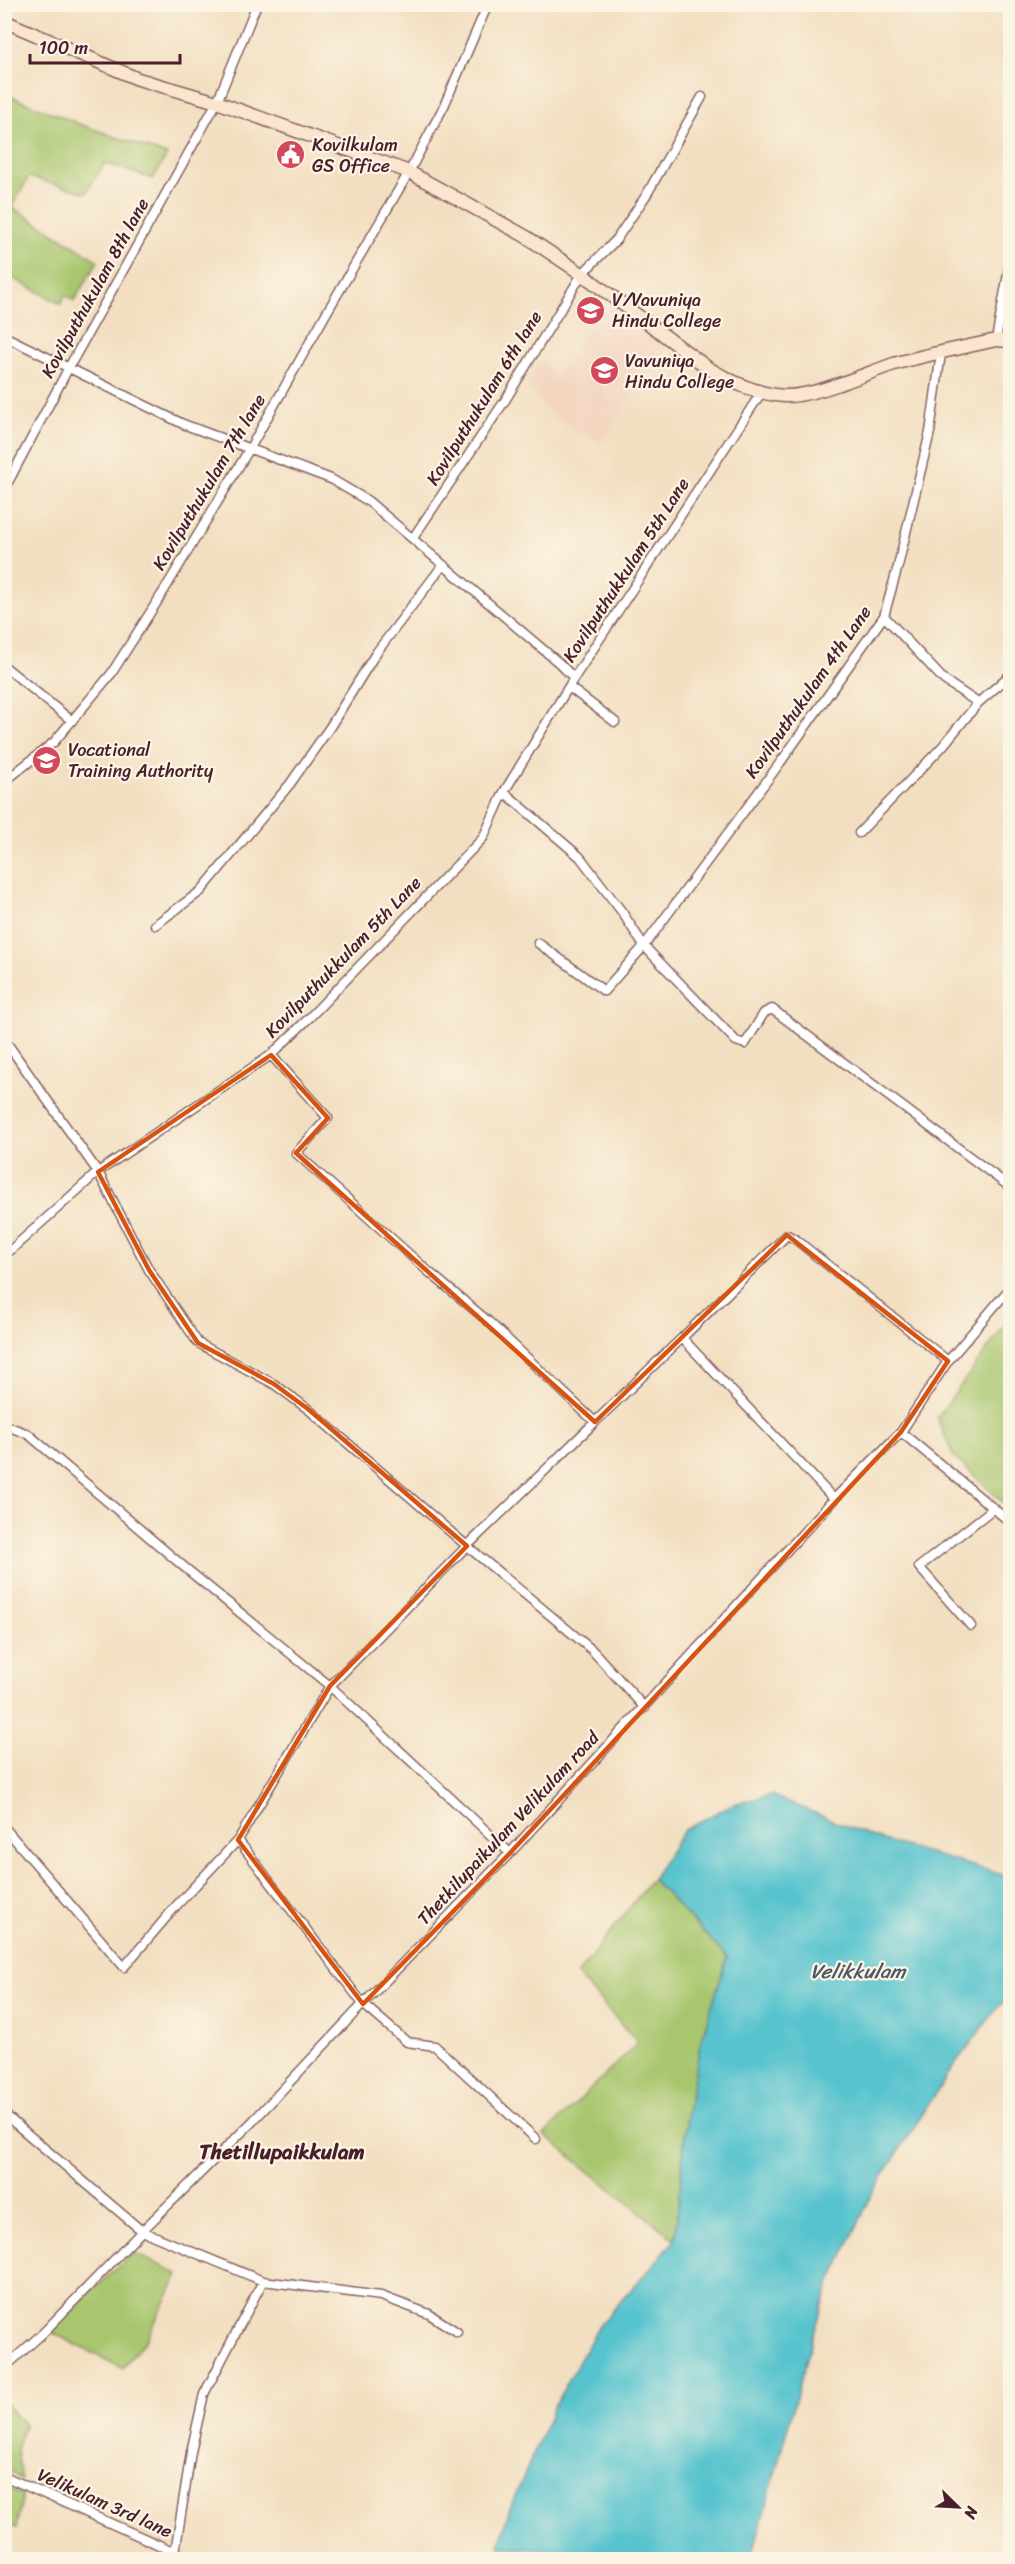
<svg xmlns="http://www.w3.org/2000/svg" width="1015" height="2564" viewBox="0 0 1015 2564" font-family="Sriracha,sans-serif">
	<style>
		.built { fill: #f3d4bf }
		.green { fill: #a8c66e; stroke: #79724c; stroke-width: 1.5 }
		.water { fill: #56c3ce; stroke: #50717c; stroke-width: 1.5 }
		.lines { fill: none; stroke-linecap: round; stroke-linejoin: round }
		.street-casing { stroke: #856260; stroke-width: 11 }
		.secondary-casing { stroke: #856260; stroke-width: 15 }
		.street { stroke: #fff; stroke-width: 8 }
		.secondary { stroke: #fbe5cf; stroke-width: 12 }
		.marked { fill: none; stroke: #d8530f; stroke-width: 4.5; stroke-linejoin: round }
		.labels { text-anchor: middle; stroke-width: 4.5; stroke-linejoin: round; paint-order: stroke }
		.poi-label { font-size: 18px; fill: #4a1f2b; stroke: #fcf5e5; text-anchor: start }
		.street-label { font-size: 18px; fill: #4a1f2b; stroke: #fcf5e5 }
		.water-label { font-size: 20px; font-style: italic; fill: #4e5864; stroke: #fcf5e5 }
		.quarter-label { font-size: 21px; font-weight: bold; fill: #4a1f2b; stroke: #fcf5e5 }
	</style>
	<rect width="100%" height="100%" fill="#fcf5e5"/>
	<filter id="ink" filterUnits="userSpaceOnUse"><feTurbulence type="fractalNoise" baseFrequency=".0167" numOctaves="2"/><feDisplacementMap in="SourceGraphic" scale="12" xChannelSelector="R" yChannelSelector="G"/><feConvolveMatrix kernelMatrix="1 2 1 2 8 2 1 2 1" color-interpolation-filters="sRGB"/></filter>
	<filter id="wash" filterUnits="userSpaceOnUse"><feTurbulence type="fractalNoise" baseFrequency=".008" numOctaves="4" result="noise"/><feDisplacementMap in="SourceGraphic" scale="24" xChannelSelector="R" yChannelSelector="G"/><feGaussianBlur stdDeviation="1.35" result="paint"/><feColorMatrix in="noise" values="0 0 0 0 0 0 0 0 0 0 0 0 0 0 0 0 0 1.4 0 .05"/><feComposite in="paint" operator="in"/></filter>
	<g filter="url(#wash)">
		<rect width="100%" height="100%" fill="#f2dfc1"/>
		<path class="built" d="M 611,296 L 667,343 L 600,444 L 563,424 L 530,390 L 530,377 L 536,366 L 545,362 L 554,380 Z"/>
		<path class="green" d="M 5,94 L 82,125 L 167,155 L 153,179 L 105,163 L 86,193 L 29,177 L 12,207 L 98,261 L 74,301 L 65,295 L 61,304 L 9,276 L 5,281 Z
			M 1005,1325 L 1010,1330 L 1010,1509 L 954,1457 L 937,1418 Z
			M 652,1879 L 727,1957 L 701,2041 L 687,2114 L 675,2240 L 544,2135 L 638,2043 L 577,1975 Z
			M 133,2253 L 179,2274 L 147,2338 L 122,2368 L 49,2331 Z
			M 4,2402 L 24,2425 L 17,2451 L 22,2480 L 5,2468 Z
			M 4,2486 L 23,2495 L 16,2528 L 5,2522 Z"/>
		<path class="water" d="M 771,1795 L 873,1837 L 1010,1877 L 1010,1996 L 998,2007 L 954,2065 L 875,2188 L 829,2286 L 814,2333 L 751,2559 L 639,2560 L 499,2546 L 509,2511 L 553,2408 L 599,2326 L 675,2240 L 687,2114 L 701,2041 L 727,1957 L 652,1879 L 684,1830 L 731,1805 Z"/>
	</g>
	<g filter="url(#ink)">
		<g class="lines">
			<defs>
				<path id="street" d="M 4,12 L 8,4
					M 4,336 L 183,424 L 331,479 L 368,501 L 559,663 L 574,678
					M 996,340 L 1010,263
					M 761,393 L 574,678 L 504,792 L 483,838 L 310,1017 L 271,1055 L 328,1118 L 296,1153 L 429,1272 L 489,1322 L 595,1422 L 682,1338 L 834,1499
					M 4,490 L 68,369 L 217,102 L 257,4
					M 413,538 L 506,399 L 582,274 L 616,240 L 647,194 L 702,97
					M 884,616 L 944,680 L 978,703
					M 4,666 L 72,721
					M 569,687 L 615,722
					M 4,782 L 54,742 L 111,674 L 162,594 L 250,448 L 327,312 L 409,172 L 444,106 L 488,4
					M 504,792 L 580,857 L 622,912 L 644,946 L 736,1041 L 745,1044 L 764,1013 L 772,1009 L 1010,1187
					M 859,833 L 942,747 L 978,703 L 1010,675
					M 155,925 L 201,891 L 290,784 L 330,727 L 376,653 L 443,565
					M 538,943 L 604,991 L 644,946 L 780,763 L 884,616 L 898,566 L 930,432 L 941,353
					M 4,1039 L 98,1172 L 271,1055
					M 4,1256 L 98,1172 L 149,1270 L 198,1343 L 274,1384 L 308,1409 L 467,1546 L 592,1650 L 645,1708
					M 682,1338 L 787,1235 L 795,1239 L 948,1361
					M 4,1425 L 28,1434 L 183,1566 L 330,1686 L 510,1853
					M 901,1432 L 1010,1522
					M 971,1626 L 919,1567 L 994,1508
					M 4,1827 L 124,1967 L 176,1906 L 238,1840
					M 4,2114 L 142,2231 L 263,2281 L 381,2296 L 429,2314 L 457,2332
					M 536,2139 L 435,2046 L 407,2042 L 363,2004 L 238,1840 L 330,1686 L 467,1546 L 595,1422
					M 4,2368 L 43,2333 L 142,2231 L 253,2121 L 363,2004 L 510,1853 L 834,1499 L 901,1432 L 948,1361 L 1010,1288
					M 4,2476 L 193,2560
					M 175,2552 L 191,2452 L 204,2394 L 263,2281"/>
				<path id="secondary" d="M 4,21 L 138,79 L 217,102 L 409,172 L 525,236 L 582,274 L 708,368 C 731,382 756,394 784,396 C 814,397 864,374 894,364 C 927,354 962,348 996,340 L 1010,341"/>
			</defs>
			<use href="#street" class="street-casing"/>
			<use href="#secondary" class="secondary-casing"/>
			<use href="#street" class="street"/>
			<use href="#secondary" class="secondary"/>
		</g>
	</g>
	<path class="marked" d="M 271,1055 L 328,1118 L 296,1153 L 595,1422 L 787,1235 L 948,1361 L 901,1432 L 510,1853 L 363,2004 L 238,1840 L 330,1686 L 467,1546 L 308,1409 L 274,1384 L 198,1343 L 149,1270 L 98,1172 Z"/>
	<defs>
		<symbol id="civic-disc" viewBox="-11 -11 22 22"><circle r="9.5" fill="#d1495b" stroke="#fcf5e5"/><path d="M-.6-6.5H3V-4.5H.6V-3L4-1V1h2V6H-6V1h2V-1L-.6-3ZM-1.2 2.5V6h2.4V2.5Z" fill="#fff"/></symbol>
		<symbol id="school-disc" viewBox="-11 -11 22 22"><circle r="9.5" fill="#d1495b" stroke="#fcf5e5"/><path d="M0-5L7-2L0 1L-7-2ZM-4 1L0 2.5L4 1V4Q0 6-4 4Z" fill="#fff"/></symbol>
		<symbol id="university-disc" viewBox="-11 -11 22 22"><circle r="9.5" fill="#d1495b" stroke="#fcf5e5"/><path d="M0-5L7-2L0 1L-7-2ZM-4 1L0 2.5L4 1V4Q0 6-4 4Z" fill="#fff"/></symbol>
	</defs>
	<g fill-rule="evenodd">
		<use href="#civic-disc" x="274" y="138" width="33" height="33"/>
		<use href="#school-disc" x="574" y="294" width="33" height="33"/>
		<use href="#school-disc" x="588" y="354" width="33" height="33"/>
		<use href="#university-disc" x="30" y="744" width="33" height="33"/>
	</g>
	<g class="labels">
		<g class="poi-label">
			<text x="312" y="151">Kovilkulam<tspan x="312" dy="21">GS Office</tspan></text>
			<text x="612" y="306">V/Vavuniya<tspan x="612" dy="21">Hindu College</tspan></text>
			<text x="625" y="367">Vavuniya<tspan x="625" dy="21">Hindu College</tspan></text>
			<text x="68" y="756">Vocational<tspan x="68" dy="21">Training Authority</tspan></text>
		</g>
		<g class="street-label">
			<text transform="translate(95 288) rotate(-61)" y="6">Kovilputhukulam 8th lane</text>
			<text transform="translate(484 398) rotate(-58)" y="6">Kovilputhukulam 6th lane</text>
			<text transform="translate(209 482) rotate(-59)" y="6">Kovilputhukulam 7th lane</text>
			<text transform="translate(626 570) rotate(-57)" y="6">Kovilputhukkulam 5th Lane</text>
			<text transform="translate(808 692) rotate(-55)" y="6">Kovilputhukulam 4th Lane</text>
			<text transform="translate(343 957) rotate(-46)" y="6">Kovilputhukkulam 5th Lane</text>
			<text transform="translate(508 1828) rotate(-47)" y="6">Thetkilupaikulam Velikulam road</text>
			<text transform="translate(105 2503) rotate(24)" y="6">Velikulam 3rd lane</text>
		</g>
		<g class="water-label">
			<text x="858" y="1978">Velikkulam</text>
		</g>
		<g class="quarter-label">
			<text x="282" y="2159">Thetillupaikkulam</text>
		</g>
	</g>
	<rect width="1015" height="2564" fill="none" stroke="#fcf5e5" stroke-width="24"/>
	<g transform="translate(958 2507) rotate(114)" stroke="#fcf5e5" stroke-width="4.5" paint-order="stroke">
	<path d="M0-4.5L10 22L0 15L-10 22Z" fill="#4a1f2b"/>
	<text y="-9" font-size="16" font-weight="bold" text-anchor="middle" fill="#4a1f2b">N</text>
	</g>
	<path d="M30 54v9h150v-9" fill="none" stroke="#4a1f2b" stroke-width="3"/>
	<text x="39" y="54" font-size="18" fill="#4a1f2b" stroke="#fcf5e5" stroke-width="4.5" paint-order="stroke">100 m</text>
</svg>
